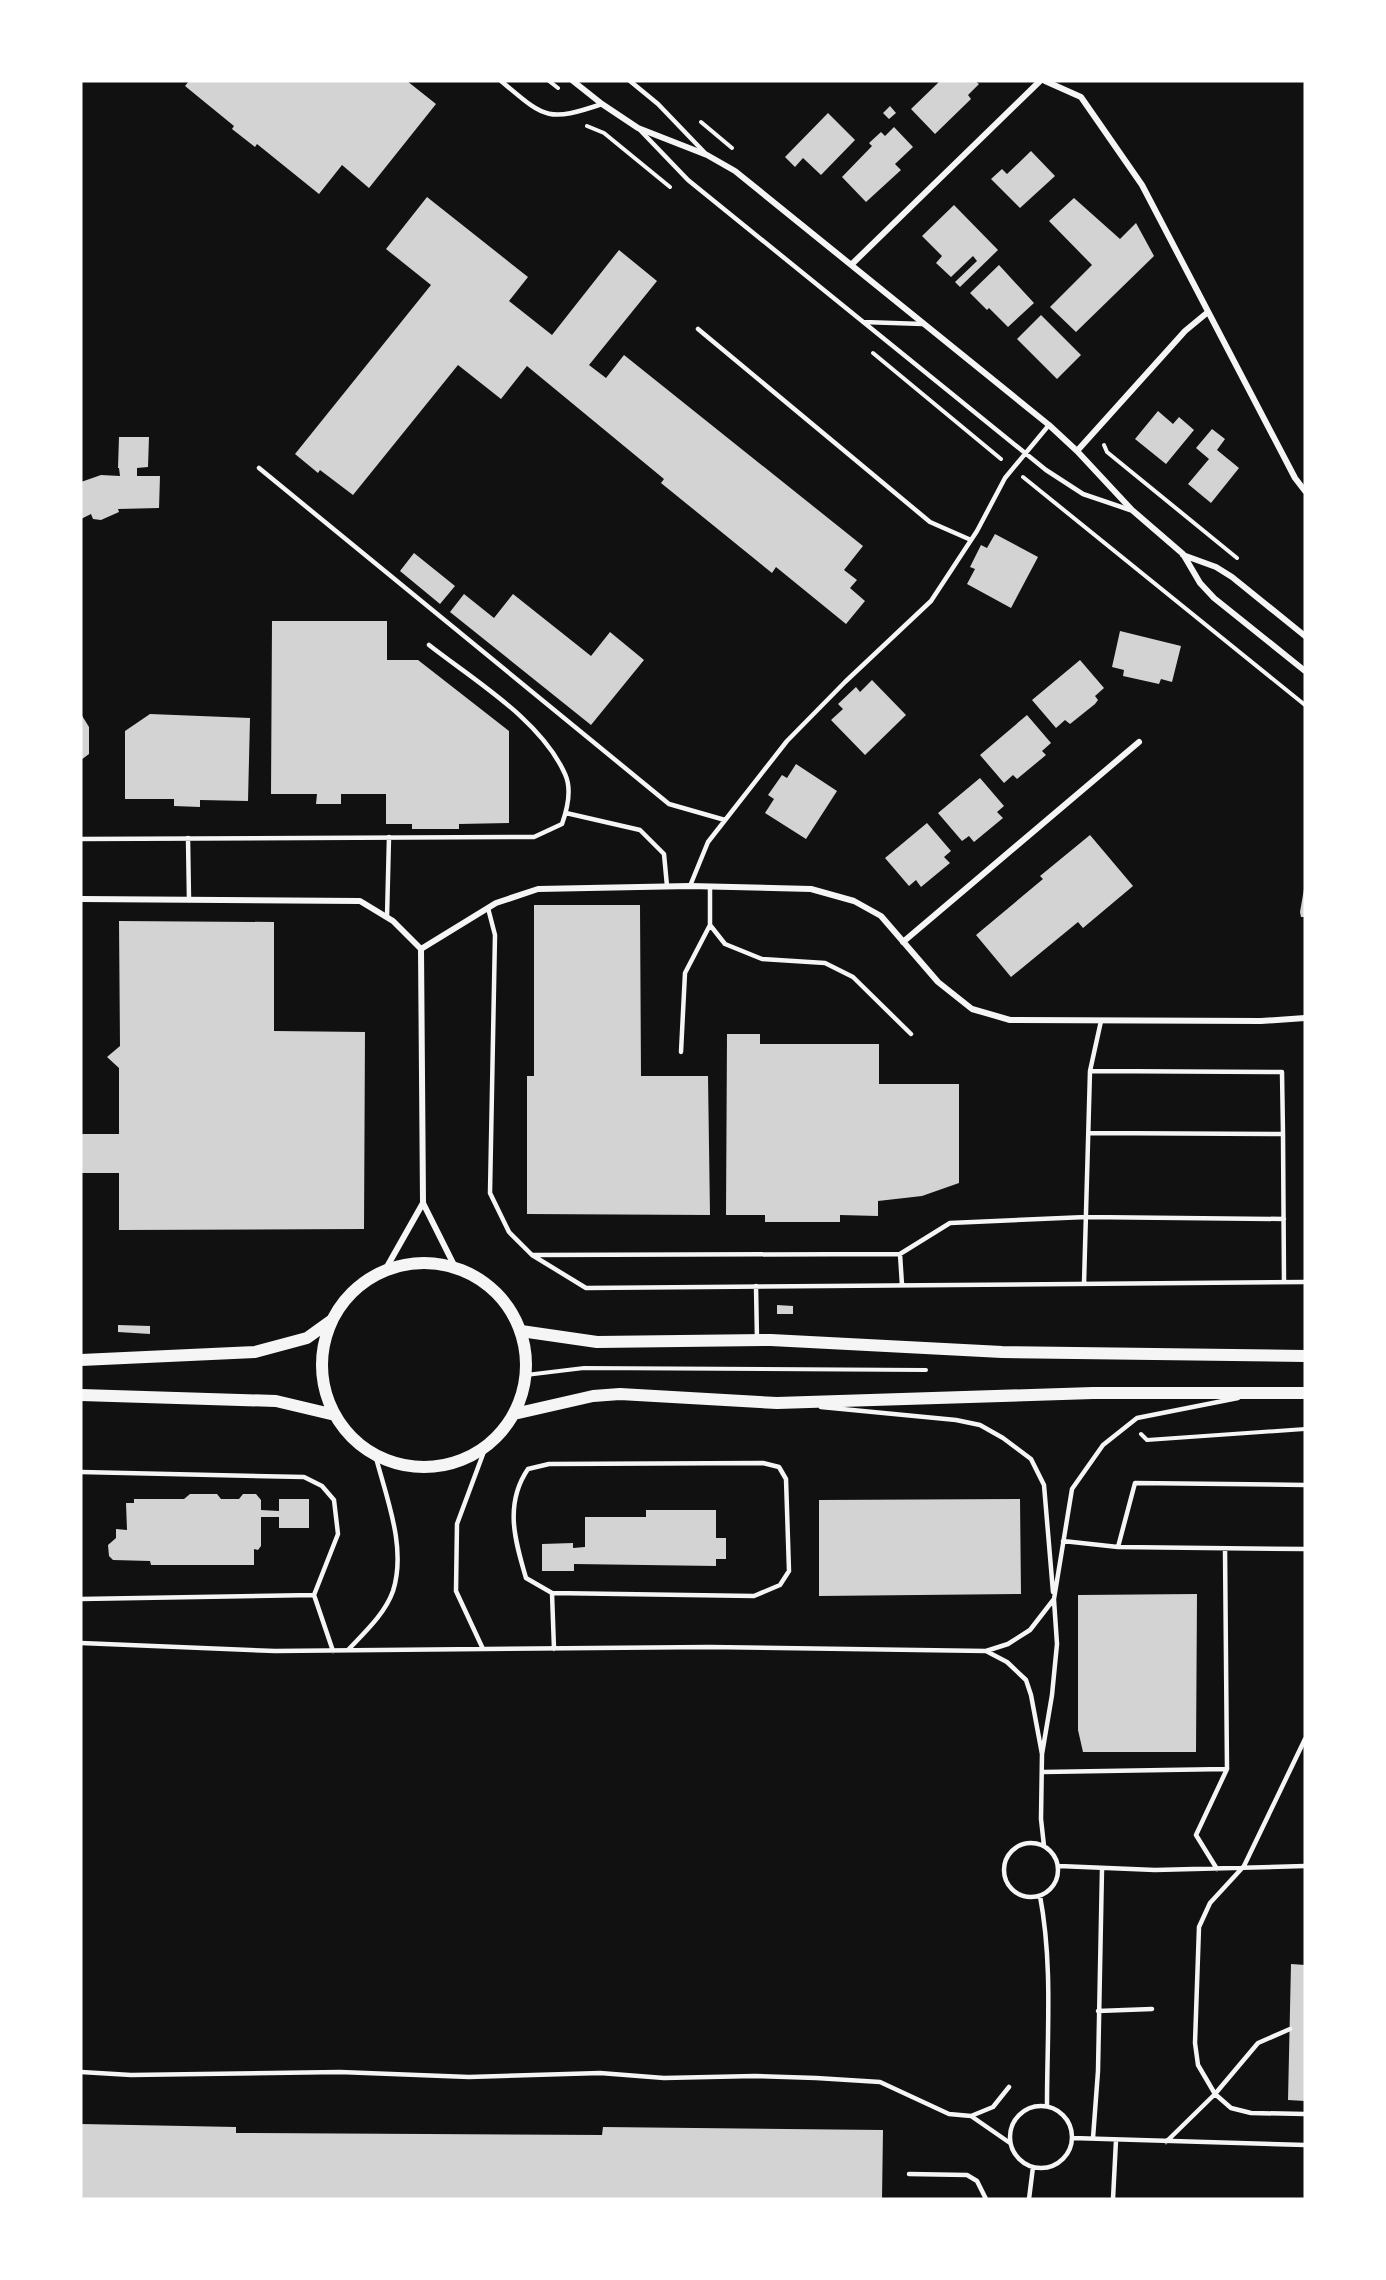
<svg xmlns="http://www.w3.org/2000/svg" width="1386" height="2280" viewBox="0 0 1386 2280" font-family="'Nunito Sans',sans-serif">
	<style>
		.building { fill: #d3d3d3 }
		.lines { fill: none; stroke-linecap: round; stroke-linejoin: round }
		.path { stroke: #f5f5f5; stroke-width: 4 }
		.service { stroke: #f5f5f5; stroke-width: 4.5 }
		.minor { stroke: #f5f5f5; stroke-width: 6 }
		.secondary { stroke: #f5f5f5; stroke-width: 12 }
	</style>
	<rect width="100%" height="100%" fill="#111"/>
	<path class="building" d="M 189,81 L 407,81 L 436,104 L 369,188 L 342,165 L 319,194 L 257,144 L 255,147 L 232,129 L 234,126 L 185,86 Z
		M 940,81 L 975,81 L 979,84 L 968,95 L 971,99 L 935,134 L 911,109 Z
		M 890,106 L 896,113 L 889,119 L 883,113 Z
		M 828,113 L 855,140 L 821,175 L 803,158 L 795,167 L 785,157 Z
		M 894,127 L 913,147 L 895,164 L 901,170 L 866,202 L 842,177 L 872,146 L 869,143 L 881,132 L 885,136 Z
		M 1031,151 L 1055,176 L 1020,208 L 991,179 L 1002,169 L 1007,174 Z
		M 427,197 L 528,277 L 509,301 L 552,335 L 619,250 L 657,281 L 589,365 L 606,378 L 624,355 L 863,546 L 844,570 L 857,580 L 850,588 L 865,601 L 846,624 L 776,567 L 772,573 L 661,483 L 664,479 L 527,366 L 501,399 L 458,365 L 353,495 L 320,470 L 318,473 L 295,454 L 431,285 L 386,249 Z
		M 1074,198 L 1120,239 L 1136,223 L 1154,256 L 1076,332 L 1050,307 L 1092,265 L 1049,221 Z
		M 954,205 L 998,250 L 960,287 L 955,282 L 977,261 L 973,256 L 951,277 L 936,263 L 942,256 L 922,236 Z
		M 999,265 L 1034,303 L 1008,327 L 989,308 L 987,310 L 970,293 Z
		M 1041,315 L 1081,355 L 1057,379 L 1017,339 Z
		M 1158,411 L 1173,424 L 1179,417 L 1194,430 L 1166,464 L 1135,439 Z
		M 1212,429 L 1225,439 L 1217,450 L 1239,468 L 1211,503 L 1188,484 L 1209,459 L 1196,448 Z
		M 119,437 L 149,437 L 148,467 L 137,468 L 137,476 L 160,476 L 159,508 L 118,509 L 119,512 L 101,520 L 93,519 L 91,514 L 81,519 L 81,482 L 101,475 L 120,476 L 119,468 L 118,468 Z
		M 995,534 L 1038,557 L 1011,608 L 967,584 L 975,569 L 970,567 L 981,545 L 987,548 Z
		M 414,553 L 455,586 L 440,604 L 400,571 Z
		M 464,594 L 494,618 L 513,594 L 591,656 L 610,632 L 644,660 L 591,725 L 450,612 Z
		M 272,621 L 387,621 L 387,660 L 418,660 L 509,731 L 509,823 L 459,824 L 459,829 L 412,829 L 412,824 L 386,824 L 386,794 L 341,794 L 341,804 L 316,804 L 317,794 L 271,794 Z
		M 1120,631 L 1181,646 L 1172,682 L 1161,679 L 1159,684 L 1123,676 L 1124,670 L 1112,667 Z
		M 1080,660 L 1104,688 L 1095,696 L 1098,700 L 1095,704 L 1070,724 L 1065,720 L 1056,728 L 1032,700 Z
		M 872,680 L 906,715 L 865,755 L 831,720 L 843,709 L 838,704 L 856,687 L 860,692 Z
		M 81,714 L 89,727 L 89,754 L 81,760 Z
		M 150,714 L 250,718 L 248,801 L 200,800 L 200,807 L 174,806 L 174,799 L 125,799 L 125,731 Z
		M 1027,715 L 1051,743 L 1042,751 L 1046,755 L 1017,779 L 1013,775 L 1004,783 L 980,755 Z
		M 796,764 L 837,791 L 806,839 L 765,813 L 774,799 L 768,795 L 782,775 L 787,778 Z
		M 980,778 L 1004,806 L 997,812 L 1003,818 L 974,842 L 969,836 L 962,841 L 938,813 Z
		M 927,823 L 951,851 L 944,857 L 950,863 L 921,887 L 916,880 L 909,886 L 885,858 Z
		M 1090,835 L 1133,886 L 1083,928 L 1078,922 L 1011,977 L 976,935 L 1043,879 L 1040,876 Z
		M 1304,889 L 1305,889 L 1305,917 L 1301,917 L 1300,912 Z
		M 534,905 L 640,905 L 641,1076 L 708,1076 L 710,1215 L 527,1214 L 527,1076 L 534,1076 Z
		M 119,921 L 274,922 L 274,1031 L 365,1032 L 364,1229 L 119,1230 L 119,1173 L 82,1173 L 82,1134 L 119,1134 L 119,1068 L 107,1057 L 120,1046 Z
		M 727,1034 L 760,1034 L 760,1044 L 879,1044 L 879,1084 L 959,1084 L 959,1183 L 922,1196 L 878,1201 L 878,1216 L 840,1215 L 840,1222 L 765,1222 L 765,1215 L 726,1215 Z
		M 777,1305 L 793,1306 L 793,1314 L 777,1314 Z
		M 118,1325 L 150,1326 L 150,1334 L 118,1332 Z
		M 190,1494 L 217,1494 L 221,1499 L 239,1499 L 243,1494 L 256,1494 L 261,1500 L 261,1510 L 279,1511 L 279,1499 L 309,1499 L 309,1528 L 279,1528 L 279,1517 L 261,1517 L 261,1546 L 258,1550 L 254,1549 L 254,1565 L 151,1565 L 150,1561 L 113,1560 L 109,1556 L 108,1545 L 116,1538 L 116,1529 L 127,1530 L 126,1503 L 134,1503 L 134,1499 L 184,1499 Z
		M 1020,1499 L 1021,1594 L 819,1596 L 819,1500 Z
		M 646,1510 L 716,1510 L 716,1538 L 726,1538 L 726,1559 L 716,1559 L 716,1566 L 574,1564 L 574,1571 L 542,1571 L 542,1544 L 573,1543 L 573,1548 L 585,1547 L 585,1517 L 646,1517 Z
		M 1197,1594 L 1196,1752 L 1083,1752 L 1078,1730 L 1078,1595 Z
		M 1291,1964 L 1305,1965 L 1305,2101 L 1288,2100 Z
		M 81,2124 L 236,2127 L 236,2133 L 602,2135 L 603,2127 L 883,2130 L 882,2199 L 81,2199 Z"/>
	<g class="lines">
		<path class="path" d="M 549,81 L 558,88
			M 701,122 L 732,148
			M 587,126 L 604,133 L 670,187
			M 873,353 L 1001,459
			M 1104,445 L 1107,452 L 1237,558
			M 1023,477 L 1305,705
			M 526,1375 L 584,1368 L 926,1370
			M 1141,1434 L 1147,1440 L 1305,1429"/>
		<path class="service" d="M 501,81 C 544,117 546,123 602,104
			M 630,81 L 658,104 L 705,153
			M 640,130 L 688,180 L 1046,470 L 1083,494 L 1130,510
			M 863,322 L 923,324
			M 698,329 L 930,522 L 971,540
			M 259,468 L 669,804 L 725,820
			M 566,813 L 640,830 L 664,854 L 667,886
			M 188,838 L 189,900
			M 81,839 L 534,837 L 562,824 C 567,810 572,789 565,774 C 541,720 475,681 429,645
			M 690,886 L 708,842 L 787,741 L 845,682 L 931,601 L 977,531 L 1005,478 L 1049,425
			M 488,908 L 495,935 L 490,1193 L 509,1232 L 532,1255 L 586,1288 L 1305,1282
			M 387,917 L 389,837
			M 710,925 L 725,944 L 762,959 L 825,963 L 853,977 L 911,1034
			M 681,1052 L 685,973 L 710,925 L 710,887
			M 1090,1071 L 1282,1072 L 1283,1134
			M 1089,1133 L 1283,1134 L 1284,1282
			M 900,1254 L 902,1285
			M 533,1255 L 900,1254 L 950,1223 L 1086,1217 L 1284,1219
			M 1084,1284 L 1090,1071 L 1101,1021
			M 756,1286 L 757,1340
			M 821,1407 L 956,1420 L 980,1425 L 1003,1438 L 1031,1459 L 1044,1485 L 1053,1592
			M 763,1463 L 779,1467 L 786,1479 L 789,1571 L 780,1585 L 754,1596 L 552,1593 L 526,1578 C 515,1541 504,1504 528,1469 L 549,1464 Z
			M 81,1472 L 304,1477 L 322,1486 L 334,1500 L 338,1534 L 314,1595 L 333,1651
			M 1063,1541 L 1118,1547 L 1305,1549
			M 1118,1547 L 1135,1483 L 1305,1485
			M 552,1593 L 554,1649
			M 81,1599 L 314,1595
			M 81,1643 L 275,1651 L 709,1647 L 986,1651 L 1008,1644 L 1030,1630 L 1054,1599 L 1072,1489 L 1103,1445 L 1137,1418 L 1238,1398
			M 483,1649 L 456,1591 L 457,1524 L 486,1446
			M 348,1650 C 364,1633 385,1614 393,1591 C 407,1547 386,1497 375,1454
			M 986,1651 L 1007,1662 L 1026,1680 L 1031,1695 L 1042,1754 L 1041,1819 L 1044,1846
			M 1305,1739 L 1244,1866 L 1210,1903 L 1199,1927 L 1195,2043 L 1198,2065 L 1215,2094 L 1231,2108 L 1251,2113 L 1305,2114
			M 1042,1754 L 1052,1695 L 1057,1644 L 1054,1600
			M 1043,1772 L 1227,1769 L 1225,1549
			M1004 1870a27 27 0 1 1 54 0a27 27 0 1 1-54 0Z
			M 1059,1866 L 1155,1870 L 1305,1866
			M 1217,1869 L 1196,1835 L 1227,1769
			M 1040,1896 C 1053,1964 1047,2036 1047,2105
			M 1098,2011 L 1152,2009
			M 81,2072 L 131,2075 L 340,2072 L 469,2077 L 600,2073 L 664,2078 L 755,2076 L 816,2078 L 880,2082 L 949,2114 L 971,2116 L 993,2107 L 1009,2087
			M1010 2137a31 31 0 1 1 62 0a31 31 0 1 1-62 0Z
			M 971,2116 L 1010,2143
			M 1072,2138 L 1305,2145
			M 1093,2138 L 1098,2071 L 1102,1869
			M 1166,2142 L 1215,2094 L 1258,2043 L 1290,2029
			M 909,2174 L 967,2175 L 977,2181 L 986,2199
			M 1029,2199 L 1033,2167
			M 1113,2199 L 1116,2140"/>
		<path class="minor" d="M 573,81 L 602,104 L 638,128 L 707,155 L 735,171 L 1049,425 L 1077,451 L 1132,510 L 1183,554 L 1200,583 L 1214,598 L 1305,671
			M 1045,81 L 1081,97 L 1142,185 L 1295,478 L 1305,491
			M 851,265 L 1040,81
			M 1077,451 L 1185,331 L 1208,312
			M 1183,555 L 1216,567 L 1232,577 L 1305,636
			M 81,899 L 360,901 L 393,921 L 421,949 L 423,1203 L 455,1267
			M 903,942 L 1139,742
			M 421,949 L 496,903 L 538,889 L 690,886 L 811,889 L 854,901 L 881,916 L 938,982 L 972,1009 L 1010,1020 L 1261,1021 L 1305,1018
			M 384,1272 L 423,1203"/>
		<path class="secondary" d="M322 1365a102 102 0 1 1 204 0a102 102 0 1 1-204 0Z
			M 521,1331 L 597,1342 L 771,1340 L 1002,1352 L 1305,1356
			M 81,1360 L 255,1352 L 307,1338 L 332,1320
			M 81,1395 L 276,1401 L 335,1415
			M 514,1414 L 593,1396 L 620,1394 L 777,1403 L 1093,1393 L 1305,1393"/>
	</g>
	<rect width="1386" height="2280" fill="none" stroke="#ffffff" stroke-width="165"/>
</svg>
